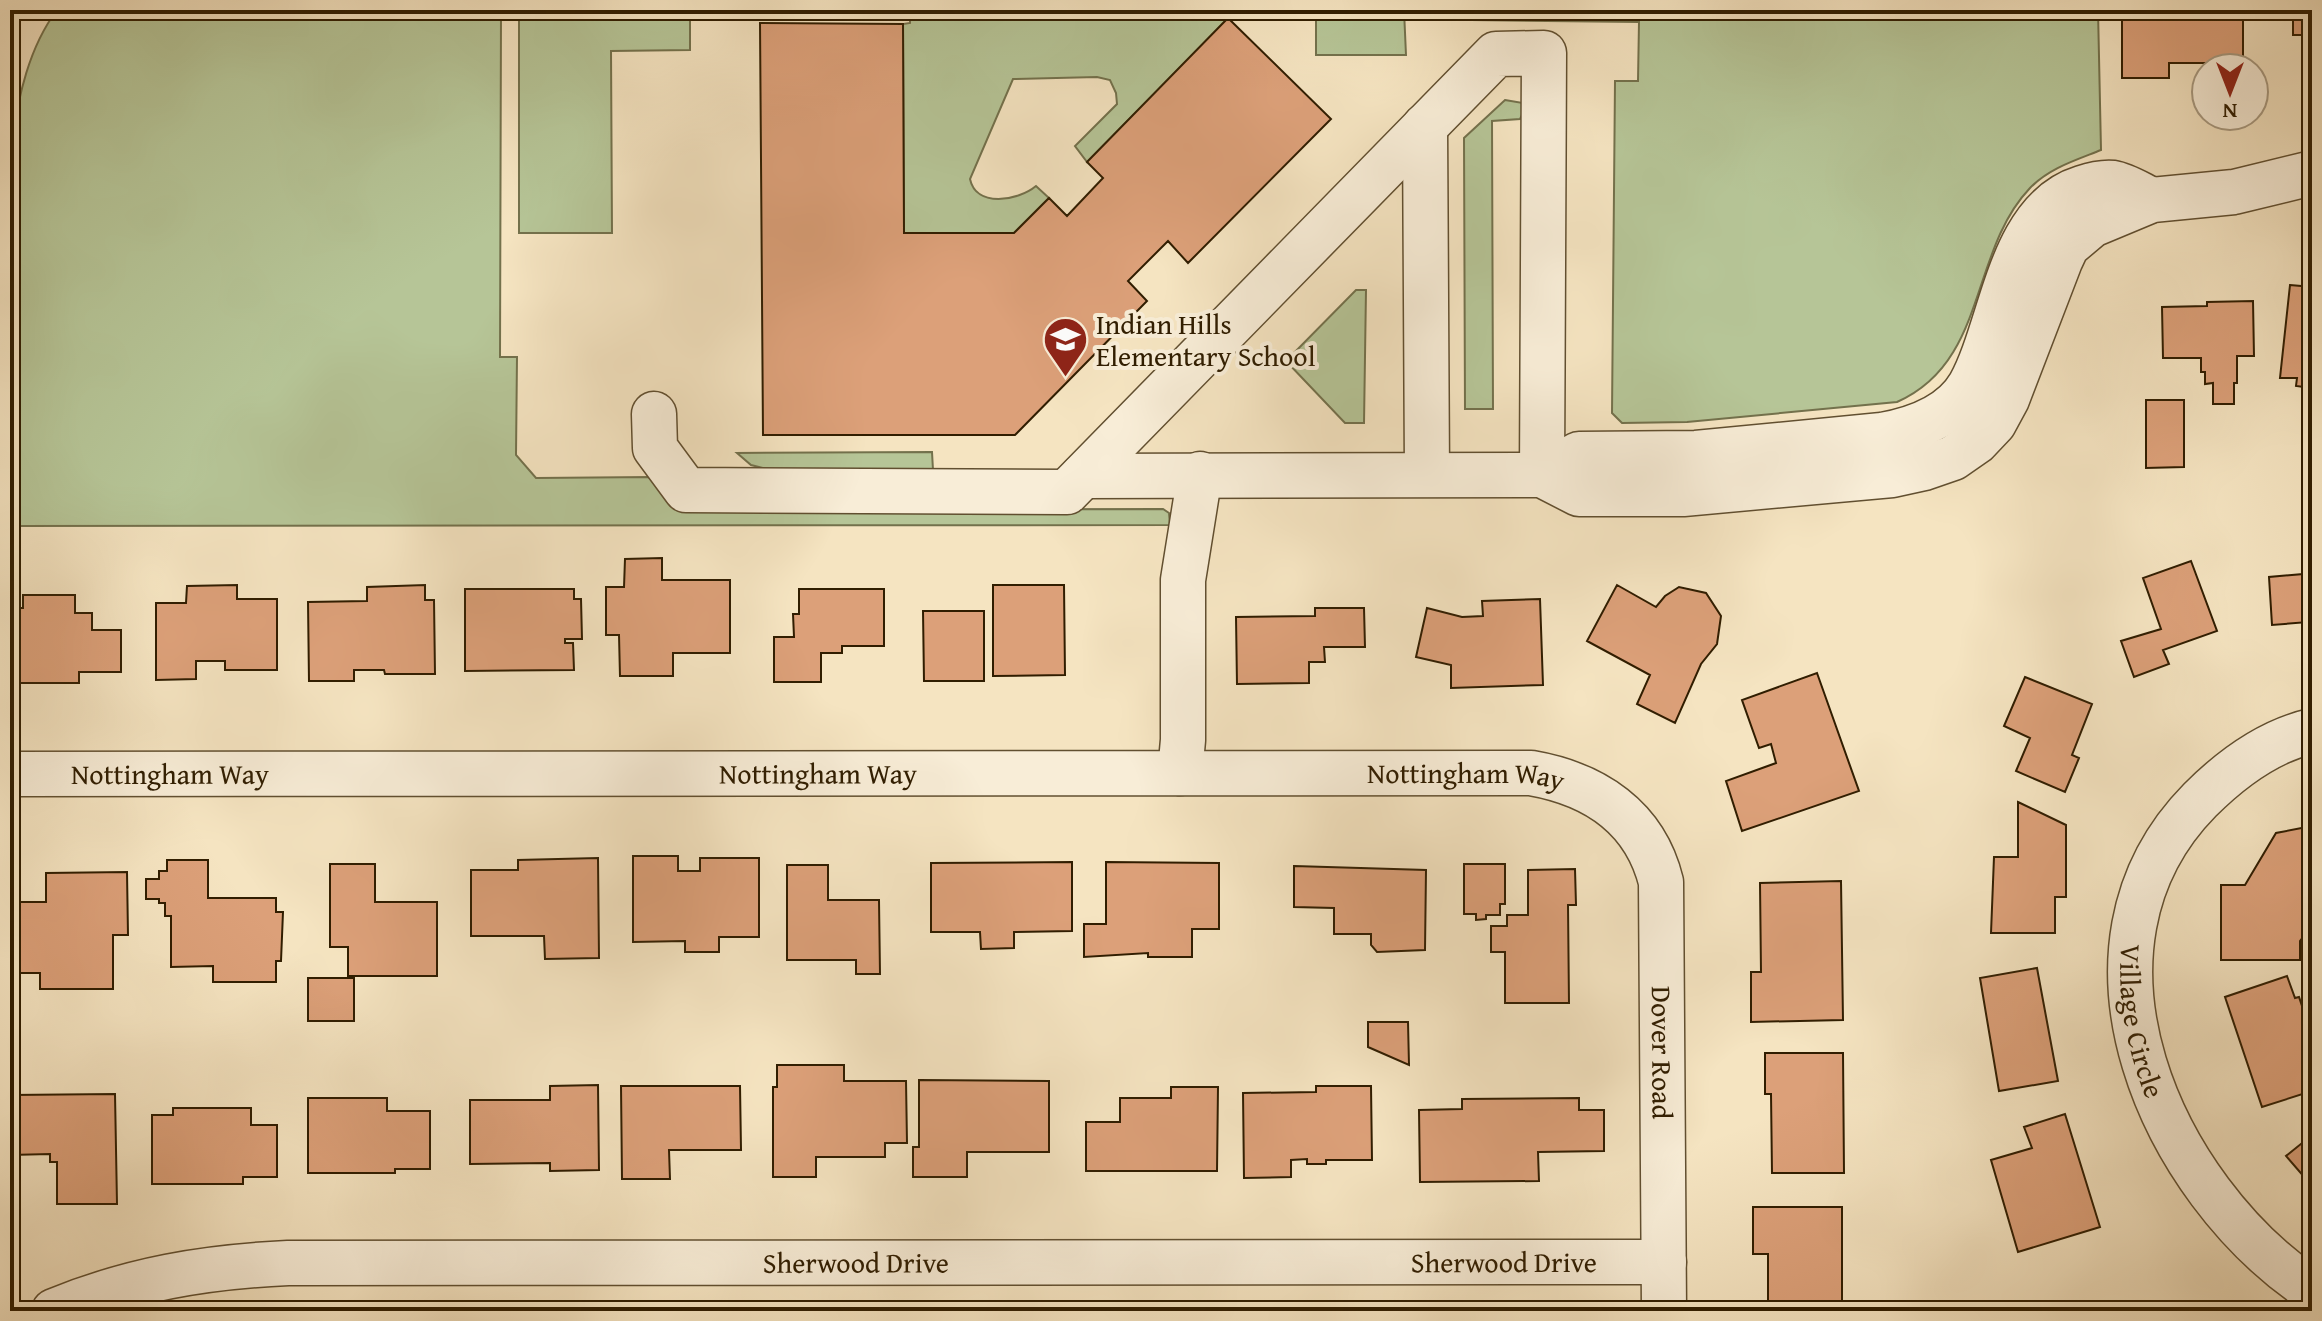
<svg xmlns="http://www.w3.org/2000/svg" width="2322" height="1321" viewBox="0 0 2322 1321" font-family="'Gentium Book Plus',serif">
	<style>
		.green { fill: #b6c597; stroke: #73714c; stroke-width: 2 }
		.building { fill: #dca079; stroke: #301d00; stroke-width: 2 }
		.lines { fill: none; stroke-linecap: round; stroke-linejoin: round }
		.minor-casing { stroke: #614f30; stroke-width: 47 }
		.minor { stroke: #f8edd7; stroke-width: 44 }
		.labels { text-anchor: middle; stroke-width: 8; stroke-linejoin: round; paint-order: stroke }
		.poi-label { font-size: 28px; fill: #301d00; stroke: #f8edd7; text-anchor: start }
		.street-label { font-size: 28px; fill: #301d00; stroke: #f8edd7 }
	</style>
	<rect width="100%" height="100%" fill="#f5e4c1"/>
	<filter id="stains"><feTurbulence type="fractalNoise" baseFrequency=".0025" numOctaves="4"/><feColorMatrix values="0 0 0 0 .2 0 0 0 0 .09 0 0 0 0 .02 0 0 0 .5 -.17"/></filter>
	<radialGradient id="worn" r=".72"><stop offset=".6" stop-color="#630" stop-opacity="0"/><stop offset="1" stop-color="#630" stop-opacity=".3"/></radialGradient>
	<path class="green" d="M 57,10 L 501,10 L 500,357 L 517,357 L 516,455 L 536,478 L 651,477 L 683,510 L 1163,509 L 1169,513 L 1170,525 L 10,526 L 12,142 C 18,97 29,47 57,10 Z
		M 519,10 L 690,10 L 690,50 L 611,51 L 612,233 L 519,233 Z
		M 910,10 L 1230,10 L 1228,19 L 1087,162 L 1075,146 L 1117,104 L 1116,93 L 1110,80 L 1097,77 L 1013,79 L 970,179 C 976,208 1018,201 1036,186 L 1049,198 L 1014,233 L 904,233 L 903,24 L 910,23 Z
		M 1316,10 L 1404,10 L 1406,55 L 1316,55 Z
		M 1462,10 L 2098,10 L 2101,150 C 2076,160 2049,168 2030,188 C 1969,252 1988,362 1897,402 L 1687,422 L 1622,423 L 1612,413 L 1615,81 L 1638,81 L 1639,22 L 1471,20 L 1462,14 Z
		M 1505,100 L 1523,103 L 1523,113 L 1520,119 L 1492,121 L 1493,409 L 1465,409 L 1464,138 Z
		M 1356,290 L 1366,290 L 1364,423 L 1345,423 L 1286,361 Z
		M 932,452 L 933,470 L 771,470 L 751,465 L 737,453 Z"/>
	<path class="building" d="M 2122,10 L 2243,10 L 2243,63 L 2169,63 L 2169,78 L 2122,78 Z
		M 2293,10 L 2312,10 L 2312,35 L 2293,35 Z
		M 1228,18 L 1331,119 L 1188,263 L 1168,241 L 1128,281 L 1147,301 L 1015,435 L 763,435 L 760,23 L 903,24 L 904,233 L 1014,233 L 1049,198 L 1067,216 L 1103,178 L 1087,162 Z
		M 2290,285 L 2312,287 L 2312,388 L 2296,386 L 2297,378 L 2280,378 Z
		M 2253,301 L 2254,356 L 2237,356 L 2237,383 L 2234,383 L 2234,404 L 2213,404 L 2213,383 L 2205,384 L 2205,372 L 2201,372 L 2201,358 L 2163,358 L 2162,307 L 2207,306 L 2207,302 Z
		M 2146,400 L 2184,400 L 2184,467 L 2146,468 Z
		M 662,558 L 662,580 L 730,580 L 730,653 L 673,653 L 673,676 L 620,676 L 619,635 L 606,635 L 606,587 L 624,587 L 625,559 Z
		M 2191,561 L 2217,631 L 2163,650 L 2169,664 L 2134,677 L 2121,641 L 2161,629 L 2143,578 Z
		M 2312,567 L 2312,635 L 2309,635 L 2308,622 L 2272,625 L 2269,577 L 2303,574 L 2303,568 Z
		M 237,585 L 237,599 L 277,599 L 277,670 L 225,670 L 225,661 L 196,661 L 196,679 L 156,680 L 156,603 L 186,603 L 187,586 Z
		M 425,585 L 425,600 L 434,600 L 435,674 L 385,674 L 384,670 L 354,670 L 354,681 L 309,681 L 308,602 L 367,601 L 367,587 Z
		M 993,585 L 1064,585 L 1065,675 L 993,676 Z
		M 1617,585 L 1656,607 L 1665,596 L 1679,587 L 1706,593 L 1721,616 L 1717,644 L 1701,664 L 1675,723 L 1637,704 L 1650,675 L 1587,641 Z
		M 465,589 L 574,589 L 574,599 L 581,599 L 582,639 L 565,639 L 565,643 L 573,643 L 574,670 L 465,671 Z
		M 799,589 L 884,589 L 884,646 L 842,646 L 842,653 L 821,653 L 821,682 L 774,682 L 774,637 L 794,637 L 793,614 L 799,614 Z
		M 23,595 L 75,595 L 75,613 L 92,613 L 92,630 L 121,630 L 121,672 L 79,672 L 79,683 L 10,683 L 10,608 L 23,608 Z
		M 1540,599 L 1543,685 L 1451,688 L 1451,665 L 1416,657 L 1427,608 L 1462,617 L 1483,616 L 1482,601 Z
		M 1315,608 L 1364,608 L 1365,647 L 1324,647 L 1325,662 L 1309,662 L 1309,683 L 1237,684 L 1236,617 L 1315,616 Z
		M 923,611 L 984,611 L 984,681 L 924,681 Z
		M 1817,673 L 1859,791 L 1742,831 L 1726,781 L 1776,763 L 1771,744 L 1759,748 L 1742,700 Z
		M 2025,677 L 2092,704 L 2072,755 L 2079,758 L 2065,792 L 2016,771 L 2030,738 L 2004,726 Z
		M 2018,802 L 2066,825 L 2066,897 L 2055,897 L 2055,933 L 1991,933 L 1994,857 L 2018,857 Z
		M 2312,826 L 2312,925 L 2300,941 L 2300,960 L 2221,960 L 2221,885 L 2245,885 L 2276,833 Z
		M 633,856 L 678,856 L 678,871 L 700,871 L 700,858 L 759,858 L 759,937 L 719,937 L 719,952 L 685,952 L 685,941 L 633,942 Z
		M 598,858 L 599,958 L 545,959 L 544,936 L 471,936 L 471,870 L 518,870 L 518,860 Z
		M 167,860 L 208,860 L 208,898 L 276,898 L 276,912 L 283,912 L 281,961 L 276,961 L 276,982 L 213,982 L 213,966 L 171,967 L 171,916 L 165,916 L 165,903 L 159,903 L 159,899 L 146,899 L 146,879 L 159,879 L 159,871 L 167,871 Z
		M 1072,862 L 1072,931 L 1014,932 L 1014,948 L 981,949 L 980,932 L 931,932 L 931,863 Z
		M 1106,862 L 1219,863 L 1219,929 L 1192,929 L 1192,957 L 1148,957 L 1148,953 L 1084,957 L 1084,924 L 1106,924 Z
		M 330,864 L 375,864 L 375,902 L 437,902 L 437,976 L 348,976 L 348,947 L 330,947 Z
		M 1464,864 L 1505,864 L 1505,904 L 1500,904 L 1500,915 L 1486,915 L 1486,919 L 1476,920 L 1476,914 L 1464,914 Z
		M 787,865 L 828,865 L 828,900 L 879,900 L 880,974 L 856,974 L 856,960 L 787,960 Z
		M 1294,866 L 1426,870 L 1425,950 L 1377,952 L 1371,945 L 1371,934 L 1334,934 L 1334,908 L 1294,907 Z
		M 1575,869 L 1576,905 L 1568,905 L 1569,1003 L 1505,1003 L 1505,952 L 1491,952 L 1491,926 L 1507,926 L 1507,915 L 1528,915 L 1528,870 Z
		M 127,872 L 128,935 L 113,935 L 113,989 L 40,989 L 40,973 L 10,973 L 10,902 L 46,902 L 46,873 Z
		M 1841,881 L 1843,1020 L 1751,1022 L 1751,972 L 1761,972 L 1760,883 Z
		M 2037,968 L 2058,1081 L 1999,1091 L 1980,978 Z
		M 2287,976 L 2295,998 L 2299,997 L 2312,1036 L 2312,1091 L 2262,1107 L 2225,997 Z
		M 308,978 L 354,978 L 354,1021 L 308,1021 Z
		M 1368,1022 L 1408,1022 L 1409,1065 L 1368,1047 Z
		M 1765,1053 L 1843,1053 L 1844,1173 L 1772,1173 L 1771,1094 L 1765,1094 Z
		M 777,1065 L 844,1065 L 844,1081 L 906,1081 L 907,1143 L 885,1143 L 885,1157 L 816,1157 L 816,1177 L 773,1177 L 773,1087 L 777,1087 Z
		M 919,1080 L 1049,1081 L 1049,1152 L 967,1152 L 967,1177 L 913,1177 L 913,1147 L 919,1147 Z
		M 598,1085 L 599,1170 L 550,1171 L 550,1163 L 470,1164 L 470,1100 L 550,1100 L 550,1086 Z
		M 621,1086 L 740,1086 L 741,1150 L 669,1150 L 670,1179 L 622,1179 Z
		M 1316,1086 L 1371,1086 L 1372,1160 L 1326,1160 L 1326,1164 L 1307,1164 L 1307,1159 L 1291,1160 L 1291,1177 L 1244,1178 L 1243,1093 L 1316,1092 Z
		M 1171,1087 L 1218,1087 L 1217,1171 L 1086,1171 L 1086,1122 L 1120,1122 L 1120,1098 L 1171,1098 Z
		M 115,1094 L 117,1204 L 57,1204 L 57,1162 L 50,1162 L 50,1154 L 10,1155 L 10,1095 Z
		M 308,1098 L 387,1098 L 387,1111 L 430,1111 L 430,1169 L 395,1169 L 395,1173 L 308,1173 Z
		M 1579,1098 L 1579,1110 L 1604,1110 L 1604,1151 L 1538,1152 L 1539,1181 L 1420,1182 L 1419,1110 L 1462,1109 L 1462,1099 Z
		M 173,1108 L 251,1108 L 251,1125 L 277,1125 L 277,1177 L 243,1177 L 243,1184 L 152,1184 L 152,1115 L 173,1115 Z
		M 2065,1114 L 2100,1227 L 2018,1252 L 1991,1160 L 2032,1148 L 2024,1127 Z
		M 2312,1135 L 2312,1186 L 2286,1156 Z
		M 1753,1207 L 1842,1207 L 1842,1310 L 1764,1311 L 1764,1303 L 1768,1303 L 1768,1254 L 1753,1254 Z"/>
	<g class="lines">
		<defs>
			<g id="minor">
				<path d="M 1425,126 L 1427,474"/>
				<path d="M 654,414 L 655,448 L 686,490 L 1067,492 L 1496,54 L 1544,53 L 1542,475"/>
				<path d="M 1542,475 L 1579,454 L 1696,453 L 1882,435 C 1915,429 1952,416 1970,385 C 2003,326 2008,211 2082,188 C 2091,185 2103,182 2113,183 C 2125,185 2141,195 2152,200"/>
				<path d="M 1083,476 L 1542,475 L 1579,494 L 1683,494 L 1892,475 L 1924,468 L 1953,458 L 1976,442 L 1994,423 L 2007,399 L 2060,261 L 2067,246 L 2092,225 L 2152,200 L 2234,192 L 2312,173"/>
				<path id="s1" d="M 2312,731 C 2268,741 2231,769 2200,800 C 2053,949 2161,1189 2312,1290"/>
				<path d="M 1180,773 L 1183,740 L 1183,580 L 1200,474"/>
				<path id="s2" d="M 10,774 L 1531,773 C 1594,784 1645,817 1661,882 L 1664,1311"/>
				<path id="s3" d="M 54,1311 C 132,1279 204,1267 288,1263 L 1664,1262"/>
			</g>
		</defs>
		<use href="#minor" class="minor-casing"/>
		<use href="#minor" class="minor"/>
	</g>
	<defs>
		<symbol id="school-pin" viewBox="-11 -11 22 30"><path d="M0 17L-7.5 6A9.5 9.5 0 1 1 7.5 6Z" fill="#8f2418" stroke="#f8edd7"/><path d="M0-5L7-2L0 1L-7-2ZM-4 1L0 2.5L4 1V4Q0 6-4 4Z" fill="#fff"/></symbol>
	</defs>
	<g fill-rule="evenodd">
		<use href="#school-pin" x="1040" y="314" width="51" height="69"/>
	</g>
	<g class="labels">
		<g class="poi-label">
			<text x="1096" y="334">Indian Hills<tspan x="1096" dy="32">Elementary School</tspan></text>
		</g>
		<g class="street-label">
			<text dy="10" stroke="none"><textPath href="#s2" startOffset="808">Nottingham Way</textPath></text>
			<text dy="10" stroke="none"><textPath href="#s2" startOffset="160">Nottingham Way</textPath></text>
			<text dy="10" stroke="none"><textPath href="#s2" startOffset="1456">Nottingham Way</textPath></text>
			<text dy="10" stroke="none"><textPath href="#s1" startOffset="374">Village Circle</textPath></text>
			<text dy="10" stroke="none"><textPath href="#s2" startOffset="1872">Dover Road</textPath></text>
			<text dy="10" stroke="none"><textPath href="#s3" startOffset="808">Sherwood Drive</textPath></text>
			<text dy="10" stroke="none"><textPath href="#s3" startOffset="1456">Sherwood Drive</textPath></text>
		</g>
	</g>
	<rect width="2322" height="1321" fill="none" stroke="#f5e4c1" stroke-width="40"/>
	<rect x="12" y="12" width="2298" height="1297" fill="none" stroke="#301d00" stroke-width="4"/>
	<rect x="20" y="20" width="2282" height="1281" fill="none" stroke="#301d00" stroke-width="2"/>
	<g transform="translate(2230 92) rotate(180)"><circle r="38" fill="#f8edd7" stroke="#a89a81" stroke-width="2"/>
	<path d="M0-6L14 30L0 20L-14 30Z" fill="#8f2418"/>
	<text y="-12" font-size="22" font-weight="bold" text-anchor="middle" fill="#301d00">N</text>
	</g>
	<rect width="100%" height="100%" filter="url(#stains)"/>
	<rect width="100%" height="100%" fill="url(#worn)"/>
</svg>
